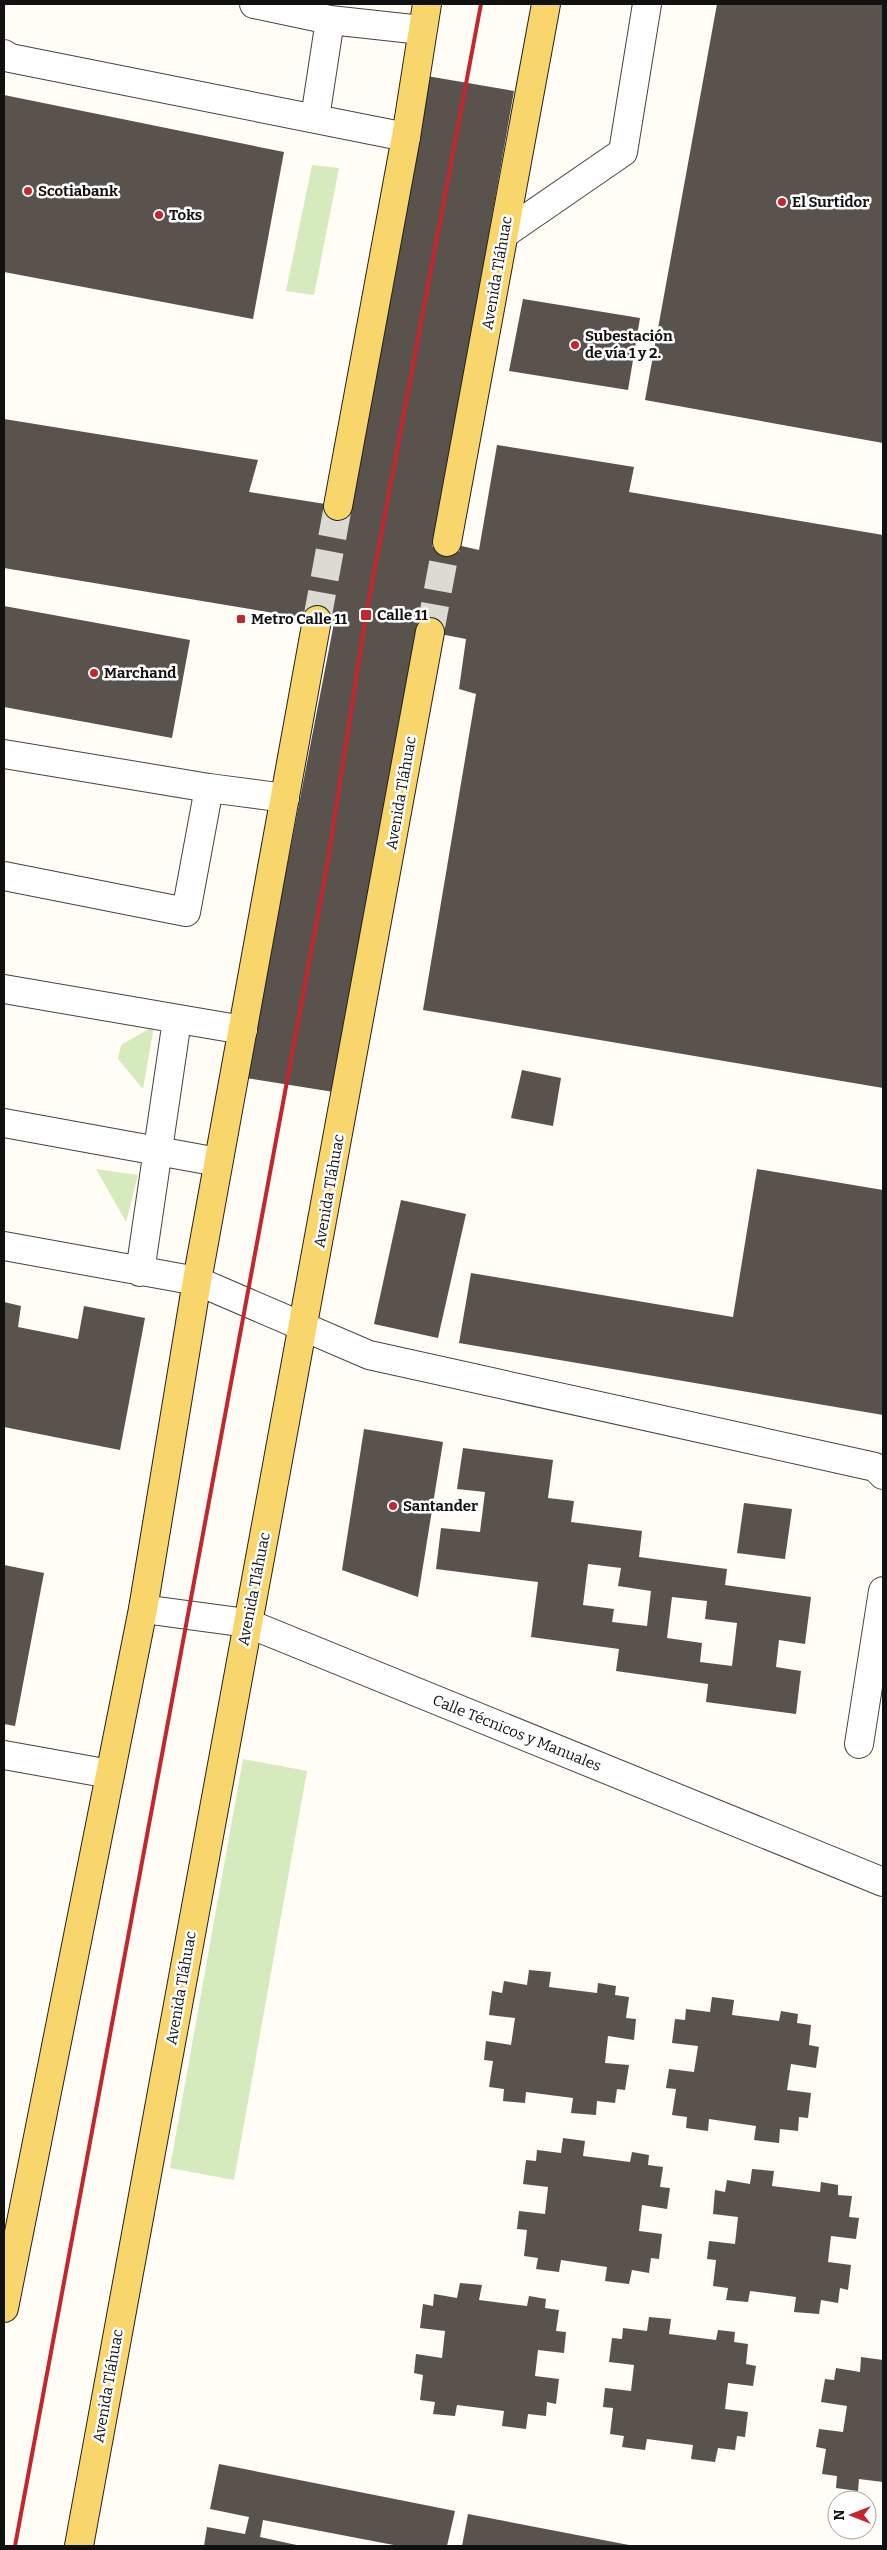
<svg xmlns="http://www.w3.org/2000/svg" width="887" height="2550" viewBox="0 0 887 2550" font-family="Bitter,serif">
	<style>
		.green { fill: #d5ebbd }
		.building { fill: #5a524d; fill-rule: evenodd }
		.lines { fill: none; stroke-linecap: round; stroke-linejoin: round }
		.major-tunnel { stroke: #dbdad3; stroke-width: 28; stroke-dasharray: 28 14; stroke-linecap: butt }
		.minor-casing { stroke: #444; stroke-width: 30 }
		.major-casing { stroke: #222; stroke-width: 30 }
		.minor { stroke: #fff; stroke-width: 28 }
		.major { stroke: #f9d66b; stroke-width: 28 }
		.rail { stroke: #c4262e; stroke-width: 4 }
		.poi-dot { fill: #c4262e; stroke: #fff; stroke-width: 2 }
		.labels { text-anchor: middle; stroke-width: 5; stroke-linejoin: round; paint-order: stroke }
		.poi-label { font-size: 15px; font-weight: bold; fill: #111; stroke: #fff; text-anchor: start }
		.street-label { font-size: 15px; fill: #111; stroke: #fff }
	</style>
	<rect width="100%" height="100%" fill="#fffdf5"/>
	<path class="green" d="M 312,165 L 339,168 L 314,295 L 286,291 Z
		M 154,1026 L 143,1089 L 118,1059 L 121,1045 Z
		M 96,1169 L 138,1175 L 126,1222 Z
		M 243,1759 L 307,1771 L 234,2180 L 170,2168 Z"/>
	<path class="building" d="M 717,4 L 883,4 L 883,443 L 645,400 Z
		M 427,76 L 514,91 L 435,540 L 479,550 L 497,445 L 634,467 L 629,492 L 883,535 L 883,1088 L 423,1010 L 476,694 L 459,689 L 466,639 L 430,632 L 340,1093 L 246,1078 L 334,623 L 4,568 L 4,419 L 258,460 L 249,492 L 338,506 Z
		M 4,95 L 284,152 L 253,319 L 4,272 Z
		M 523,299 L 640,318 L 628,390 L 509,371 Z
		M 4,606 L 190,640 L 172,738 L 4,707 Z
		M 522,1070 L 561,1078 L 553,1126 L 511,1118 Z
		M 757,1169 L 883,1190 L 883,1415 L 459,1343 L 471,1273 L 733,1317 Z
		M 401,1200 L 466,1214 L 438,1338 L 374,1324 Z
		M 4,1302 L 21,1306 L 18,1327 L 78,1339 L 84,1306 L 145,1318 L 120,1450 L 4,1427 Z
		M 364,1429 L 443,1442 L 418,1597 L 342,1570 Z
		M 463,1448 L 553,1460 L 548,1498 L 574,1501 L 571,1522 L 642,1531 L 639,1557 L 727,1569 L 725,1585 L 811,1597 L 805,1644 L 779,1640 L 776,1667 L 801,1671 L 796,1714 L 706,1702 L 708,1684 L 616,1671 L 619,1649 L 531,1637 L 538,1582 L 436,1569 L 441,1528 L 480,1532 L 485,1492 L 457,1489 ZM 588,1564 L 621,1568 L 618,1586 L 651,1591 L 647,1626 L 612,1622 L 614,1609 L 583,1605 ZM 672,1597 L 707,1601 L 705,1619 L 737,1623 L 732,1666 L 700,1662 L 702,1643 L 667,1638 Z
		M 744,1503 L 792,1509 L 785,1559 L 737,1553 Z
		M 4,1565 L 44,1573 L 15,1726 L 4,1724 Z
		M 529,1970 L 551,1972 L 549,1987 L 597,1993 L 598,1983 L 616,1986 L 615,1995 L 629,1997 L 626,2018 L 636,2019 L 634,2040 L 608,2036 L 605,2063 L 629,2065 L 625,2090 L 617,2089 L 615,2103 L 597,2101 L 596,2115 L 571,2113 L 573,2098 L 526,2092 L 525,2103 L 503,2101 L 504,2089 L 489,2087 L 493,2061 L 484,2060 L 486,2041 L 511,2045 L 515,2018 L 489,2015 L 492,1991 L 502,1993 L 504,1981 L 527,1985 Z
		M 712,1997 L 734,2000 L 732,2015 L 779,2021 L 781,2011 L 798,2014 L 797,2023 L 811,2025 L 809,2045 L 819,2047 L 816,2068 L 791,2064 L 787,2090 L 811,2093 L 808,2118 L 799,2117 L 798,2131 L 780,2129 L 779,2143 L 754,2140 L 756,2126 L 709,2119 L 708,2131 L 686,2128 L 687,2117 L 672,2115 L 676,2089 L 666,2088 L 669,2069 L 694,2072 L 698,2046 L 672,2043 L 675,2019 L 685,2020 L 686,2009 L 710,2012 Z
		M 563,2138 L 585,2141 L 583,2156 L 630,2162 L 632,2152 L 649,2155 L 648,2165 L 663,2167 L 660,2187 L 670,2188 L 667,2209 L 642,2205 L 639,2231 L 662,2234 L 659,2259 L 651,2258 L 649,2273 L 632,2270 L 629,2284 L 605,2281 L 607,2267 L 561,2260 L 559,2272 L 536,2269 L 538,2258 L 524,2256 L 527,2230 L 517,2229 L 519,2211 L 545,2214 L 548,2187 L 523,2184 L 526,2160 L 536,2161 L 537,2150 L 561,2153 Z
		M 752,2169 L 774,2171 L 772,2186 L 820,2192 L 821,2182 L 838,2185 L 838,2195 L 852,2196 L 849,2217 L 859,2218 L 856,2239 L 831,2236 L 828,2262 L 851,2265 L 848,2290 L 840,2288 L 838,2303 L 821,2300 L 819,2314 L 794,2312 L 796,2297 L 750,2291 L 748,2302 L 726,2300 L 728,2288 L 713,2286 L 716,2260 L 707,2259 L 709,2241 L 735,2244 L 738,2217 L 713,2214 L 715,2190 L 725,2192 L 727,2180 L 750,2184 Z
		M 460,2283 L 482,2285 L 479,2300 L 527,2306 L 529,2296 L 546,2299 L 545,2308 L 559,2310 L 556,2331 L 566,2332 L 564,2353 L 538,2350 L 535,2376 L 559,2379 L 556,2404 L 547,2402 L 546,2416 L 528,2414 L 526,2429 L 502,2426 L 504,2411 L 457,2405 L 455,2416 L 433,2414 L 435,2402 L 420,2400 L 423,2375 L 414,2373 L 416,2354 L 442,2358 L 445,2331 L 420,2328 L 423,2304 L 433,2306 L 434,2294 L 457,2298 Z
		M 649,2317 L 671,2319 L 669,2334 L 716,2340 L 718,2330 L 735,2332 L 734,2342 L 748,2344 L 746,2364 L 756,2366 L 753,2386 L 728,2383 L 725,2409 L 748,2412 L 745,2437 L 737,2436 L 735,2450 L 718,2448 L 715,2462 L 691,2459 L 693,2445 L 647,2439 L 645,2450 L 622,2447 L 624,2436 L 610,2434 L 613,2408 L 603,2407 L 605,2388 L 631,2391 L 634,2365 L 609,2362 L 612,2338 L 622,2339 L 623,2328 L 647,2331 Z
		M 861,2357 L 883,2360 L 883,2482 L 859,2479 L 858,2491 L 836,2488 L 837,2476 L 822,2474 L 826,2449 L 816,2447 L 819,2429 L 843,2432 L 847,2406 L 821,2402 L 825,2379 L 834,2380 L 836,2368 L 860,2372 Z
		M 219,2464 L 455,2511 L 447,2546 L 399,2546 L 263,2520 L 260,2537 L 301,2546 L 204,2546 L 207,2527 L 245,2534 L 249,2517 L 210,2509 Z
		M 468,2514 L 629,2545 L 629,2546 L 462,2546 Z"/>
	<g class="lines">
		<path class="major-tunnel" d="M 317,620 L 338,506
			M 430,632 L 447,542"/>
		<defs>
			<path id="minor" d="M 254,4 L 330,20 L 422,30
				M 4,54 L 10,58 L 406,137
				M 315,118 L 330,20
				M 504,234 L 623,152 L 647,4
				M 4,754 L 209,788 L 285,798
				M 4,876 L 186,912 L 209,788
				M 4,989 L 243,1030
				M 4,1123 L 218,1162
				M 4,1246 L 197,1281 L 369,1355 L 875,1467 L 883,1475
				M 140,1272 L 177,1020
				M 143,1609 L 247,1623 L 883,1882
				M 859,1744 L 883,1591
				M 4,1755 L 110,1774"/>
			<path id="major" d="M 338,506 L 406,137 L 427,4
				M 447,542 L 546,4
				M 4,2308 L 143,1609 L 197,1281 L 317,620
				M 79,2546 C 195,1908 314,1271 430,632"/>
		</defs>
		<use href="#minor" class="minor-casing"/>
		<use href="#major" class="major-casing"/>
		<use href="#minor" class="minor"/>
		<use href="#major" class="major"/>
		<path class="rail" d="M 15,2546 L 327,866 L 366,615 L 481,4"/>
	</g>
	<g class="poi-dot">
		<circle cx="28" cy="191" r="5"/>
		<circle cx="782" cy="202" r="5"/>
		<circle cx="159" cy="215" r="5"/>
		<circle cx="575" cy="345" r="5"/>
		<rect x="360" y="609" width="12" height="12" rx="2.5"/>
		<rect x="236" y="614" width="10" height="10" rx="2.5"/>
		<circle cx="94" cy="673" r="5"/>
		<circle cx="393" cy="1506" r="5"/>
	</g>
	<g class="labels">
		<g class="poi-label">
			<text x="38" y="196">Scotiabank</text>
			<text x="792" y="207">El Surtidor</text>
			<text x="169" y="220">Toks</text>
			<text x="585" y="341">Subestación<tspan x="585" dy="17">de vía 1 y 2.</tspan></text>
			<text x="377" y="620">Calle 11</text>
			<text x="251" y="624">Metro Calle 11</text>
			<text x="104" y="678">Marchand</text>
			<text x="403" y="1511">Santander</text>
		</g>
		<g class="street-label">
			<text transform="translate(497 273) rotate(-80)" y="5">Avenida Tláhuac</text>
			<text transform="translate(401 793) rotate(-80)" y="5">Avenida Tláhuac</text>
			<text transform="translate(329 1191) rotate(-80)" y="5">Avenida Tláhuac</text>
			<text transform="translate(254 1589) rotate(-79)" y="5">Avenida Tláhuac</text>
			<text transform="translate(517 1733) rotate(22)" y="5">Calle Técnicos y Manuales</text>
			<text transform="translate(181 1988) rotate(-80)" y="5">Avenida Tláhuac</text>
			<text transform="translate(108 2386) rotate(-80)" y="5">Avenida Tláhuac</text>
		</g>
	</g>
	<rect width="887" height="2550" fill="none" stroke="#111111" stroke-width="10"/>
	<g transform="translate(852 2515) rotate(270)"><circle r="24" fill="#ffffff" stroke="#a0a0a0"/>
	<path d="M0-4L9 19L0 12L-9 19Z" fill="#c4262e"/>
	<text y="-8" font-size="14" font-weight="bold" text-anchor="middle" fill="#111111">N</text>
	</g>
</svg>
